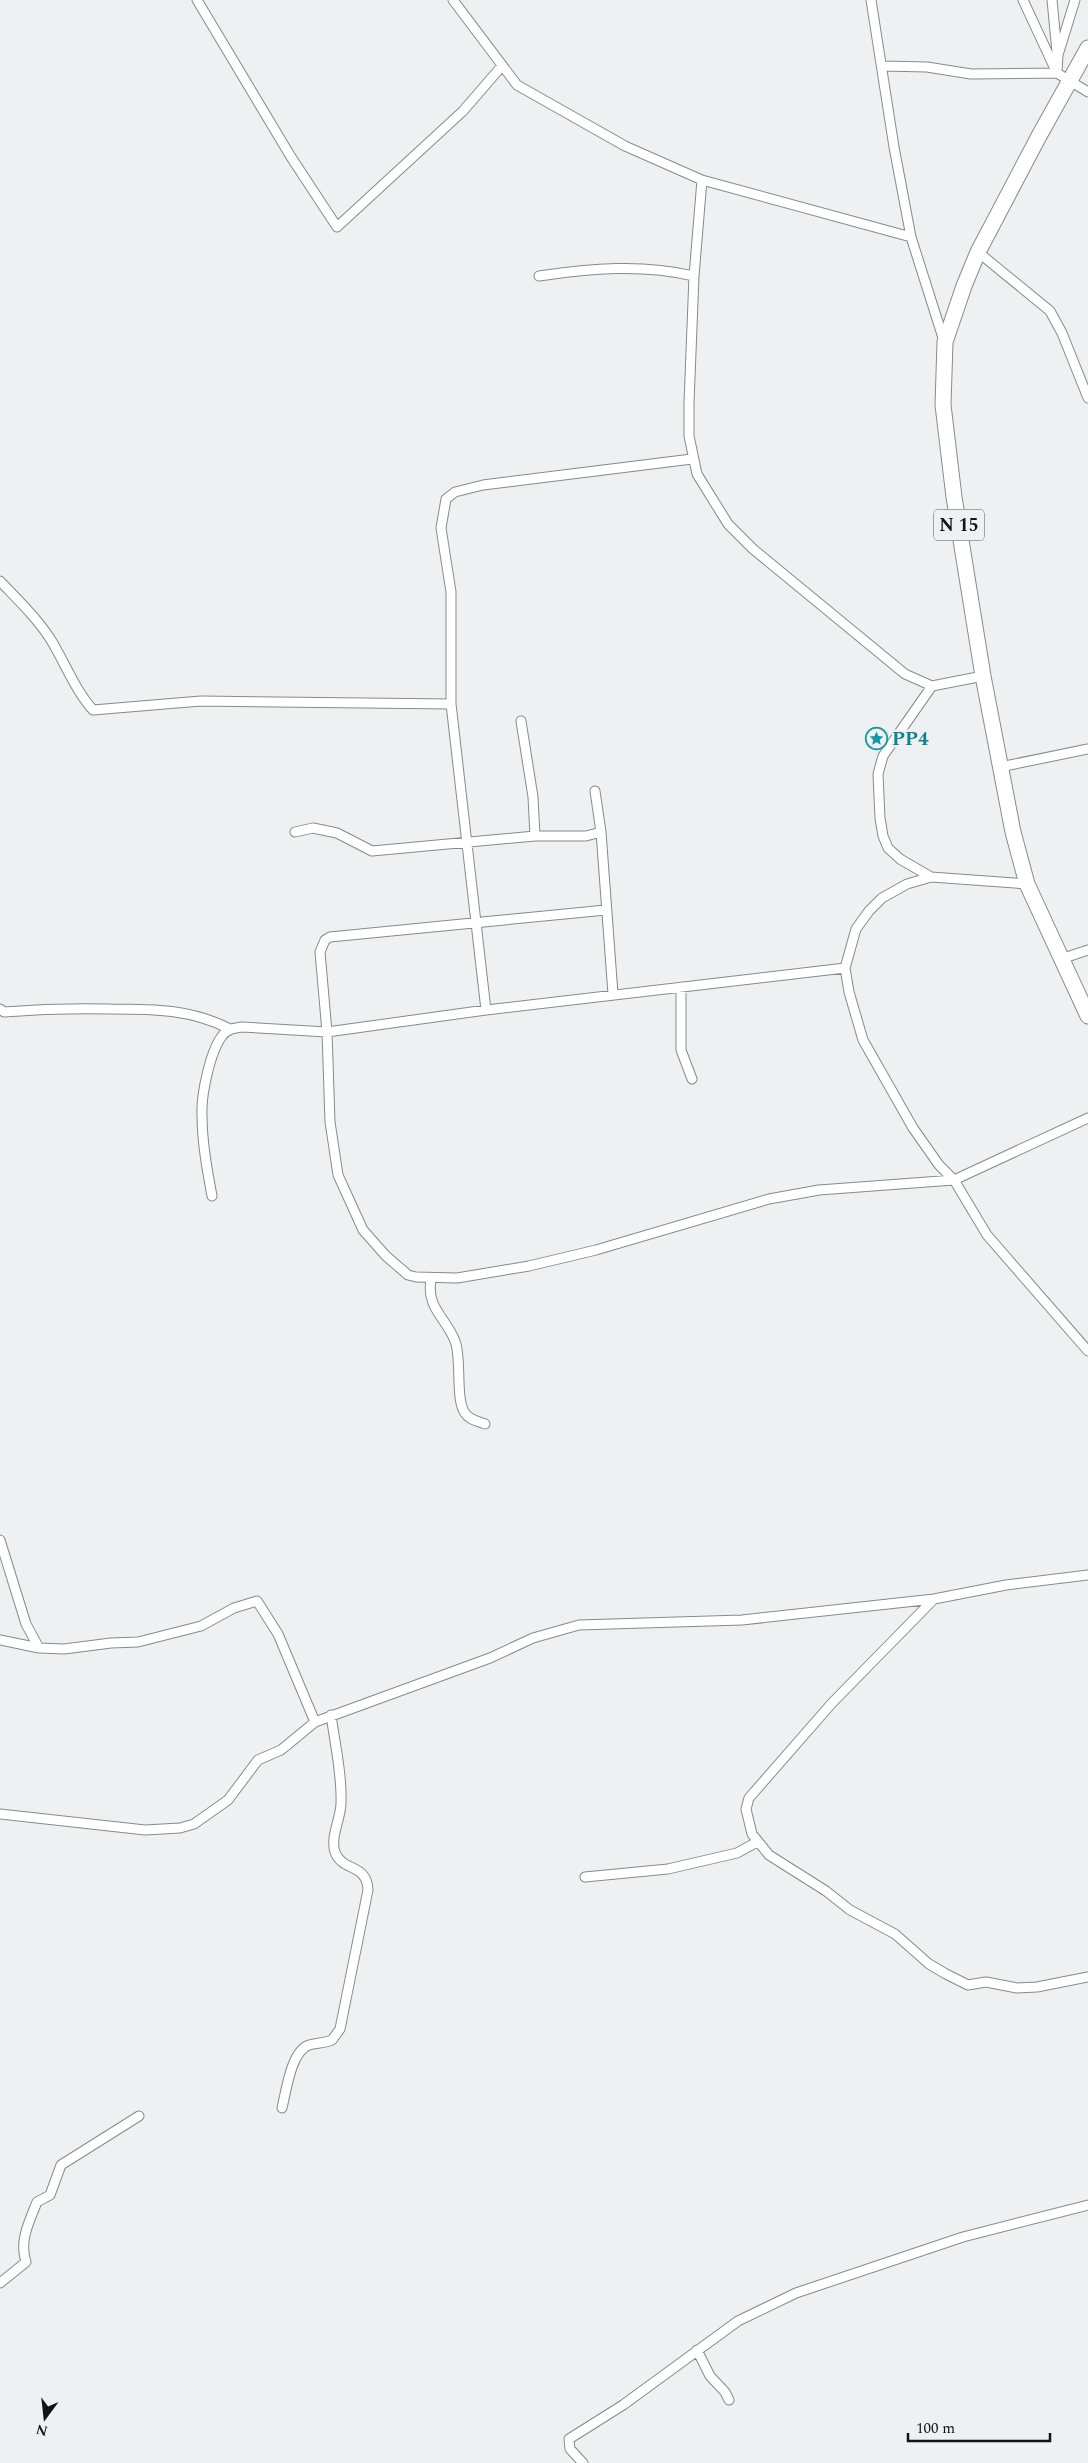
<svg xmlns="http://www.w3.org/2000/svg" width="1088" height="2463" viewBox="0 0 1088 2463" font-family="Spectral,serif">
	<style>
		.lines { fill: none; stroke-linecap: round; stroke-linejoin: round }
		.minor-casing { stroke: #88898c; stroke-width: 11 }
		.trunk-casing { stroke: #88898c; stroke-width: 17 }
		.minor { stroke: #fff; stroke-width: 9 }
		.trunk { stroke: #fff; stroke-width: 15 }
		.labels { text-anchor: middle; stroke-width: 5; stroke-linejoin: round; paint-order: stroke }
		.shield { fill: #eef0f2; stroke: #545557; stroke-width: 1 }
		.shield-label { font-size: 18px; font-weight: bold; fill: #121314 }
		.culture-label { font-size: 19px; font-weight: bold; fill: #0d838f; stroke: #eef0f2; text-anchor: start }
	</style>
	<rect width="100%" height="100%" fill="#eef0f2"/>
	<g class="lines">
		<defs>
			<path id="minor" d="M 197,0 L 291,157 L 337,227 L 463,111 L 501,67
				M 453,0 L 517,85 L 625,146 L 702,180 L 911,237
				M 871,0 L 894,147 L 911,237 L 944,341
				M 1023,0 L 1057,73
				M 1052,0 L 1057,52
				M 882,66 L 927,67 L 971,74 L 1057,73 L 1088,92
				M 1057,72 L 1058,55 L 1075,0
				M 702,180 L 694,276 L 689,403 L 689,436 L 697,474 L 728,524 L 753,549 L 905,674 L 932,686 L 983,676
				M 978,252 L 1050,311 L 1062,333 L 1088,398
				M 539,276 C 591,268 643,264 694,276
				M 0,581 C 18,600 37,618 51,640 C 65,663 75,690 93,710 L 201,701 L 451,704
				M 521,721 L 533,797 L 535,836
				M 1000,767 L 1088,749
				M 595,791 L 601,832 L 613,994
				M 295,832 L 313,828 L 337,833 L 372,851 L 535,836 L 586,836 L 601,832
				M 931,877 L 900,859 L 888,848 L 883,836 L 880,818 L 878,774 L 883,756 L 932,686
				M 1027,884 L 931,877 L 907,884 L 882,898 L 869,911 L 856,929 L 845,968 L 849,992 L 863,1040 L 913,1128 L 939,1165 L 954,1180 L 987,1235 L 1088,1351
				M 606,910 L 330,937 L 325,940 L 320,952 L 327,1032 L 330,1122 L 338,1175 L 363,1230 L 386,1256 L 408,1275 L 416,1277 L 457,1278 L 529,1266 L 596,1250 L 769,1199 L 819,1190 L 954,1180 L 1088,1118
				M 1061,959 L 1088,950
				M 681,987 L 681,1050 L 692,1079
				M 0,1009 L 4,1012 C 40,1009 75,1008 111,1009 C 153,1009 191,1009 230,1029
				M 486,1010 L 451,704 L 451,592 L 441,528 L 446,499 L 455,492 L 483,485 L 692,459
				M 212,1196 C 207,1169 202,1142 202,1115 C 201,1095 210,1052 222,1036 C 227,1029 234,1028 242,1027 L 327,1032 L 486,1010 L 845,968
				M 431,1279 C 426,1309 446,1317 455,1341 C 462,1358 455,1400 465,1413 C 469,1420 478,1421 485,1424
				M 0,1540 L 26,1624 L 39,1648
				M 934,1599 L 832,1703 L 749,1798 L 746,1809 L 752,1834 L 769,1855 L 826,1891 L 850,1910 L 895,1934 L 929,1964 L 946,1974 L 968,1985 L 986,1982 L 1017,1988 L 1037,1987 L 1088,1977
				M 0,1640 L 39,1648 L 64,1649 L 111,1643 L 138,1642 L 201,1626 L 234,1608 L 257,1601 L 278,1634 L 315,1722
				M 0,1814 L 145,1830 L 180,1828 L 194,1824 L 228,1800 L 258,1760 L 281,1750 L 315,1722 L 490,1658 L 533,1638 L 579,1625 L 742,1620 L 934,1599 L 1006,1585 L 1088,1575
				M 585,1877 L 668,1869 L 737,1853 L 757,1842
				M 282,2108 C 286,2092 291,2051 309,2045 C 317,2043 325,2043 332,2040 L 340,2029 L 368,1890 C 367,1863 342,1872 335,1852 C 330,1837 341,1818 341,1803 C 342,1774 335,1744 331,1715
				M 0,2283 L 26,2262 C 19,2241 29,2222 37,2202 L 50,2195 L 61,2165 L 139,2116
				M 697,2350 L 710,2376 L 725,2392 L 729,2400
				M 583,2463 L 570,2449 L 569,2439 L 623,2405 L 738,2321 L 796,2293 L 963,2237 L 1088,2205"/>
			<path id="trunk" d="M 1088,48 L 1039,136 L 978,252 L 964,286 L 945,342 L 943,405 L 954,497 L 983,676 L 1013,832 L 1027,884 L 1088,1016"/>
		</defs>
		<use href="#minor" class="minor-casing"/>
		<use href="#trunk" class="trunk-casing"/>
		<use href="#minor" class="minor"/>
		<use href="#trunk" class="trunk"/>
	</g>
	<defs>
		<symbol id="sight-ring" viewBox="-11 -11 22 22"><circle r="9.5" fill="#eef0f2" stroke="#0f9aa8" stroke-width="1.5"/><path d="M0-6L1.8-2.2L6-1.7L2.9 1.2L3.7 5.4L0 3.3L-3.7 5.4L-2.9 1.2L-6-1.7L-1.8-2.2Z" fill="#0f9aa8"/></symbol>
	</defs>
	<g fill-rule="evenodd">
		<use href="#sight-ring" x="864" y="726" width="25" height="25"/>
	</g>
	<g class="labels">
		<rect class="shield" x="934" y="509.5" width="50" height="31" rx="4"/>
		<g class="shield-label">
			<text x="959" y="531">N 15</text>
		</g>
		<g class="culture-label">
			<text x="892" y="745">PP4</text>
		</g>
	</g>
	<g transform="translate(45 2418) rotate(195)" stroke="#eef0f2" stroke-width="4" paint-order="stroke">
	<path d="M0-4L9 19L0 12L-9 19Z" fill="#121314"/>
	<text y="-8" font-size="14" font-weight="bold" text-anchor="middle" fill="#121314">N</text>
	</g>
	<path d="M908 2433v8h142v-8" fill="none" stroke="#121314" stroke-width="2.5"/>
	<text x="916" y="2433" font-size="15" fill="#121314" stroke="#eef0f2" stroke-width="4" paint-order="stroke">100 m</text>
</svg>
